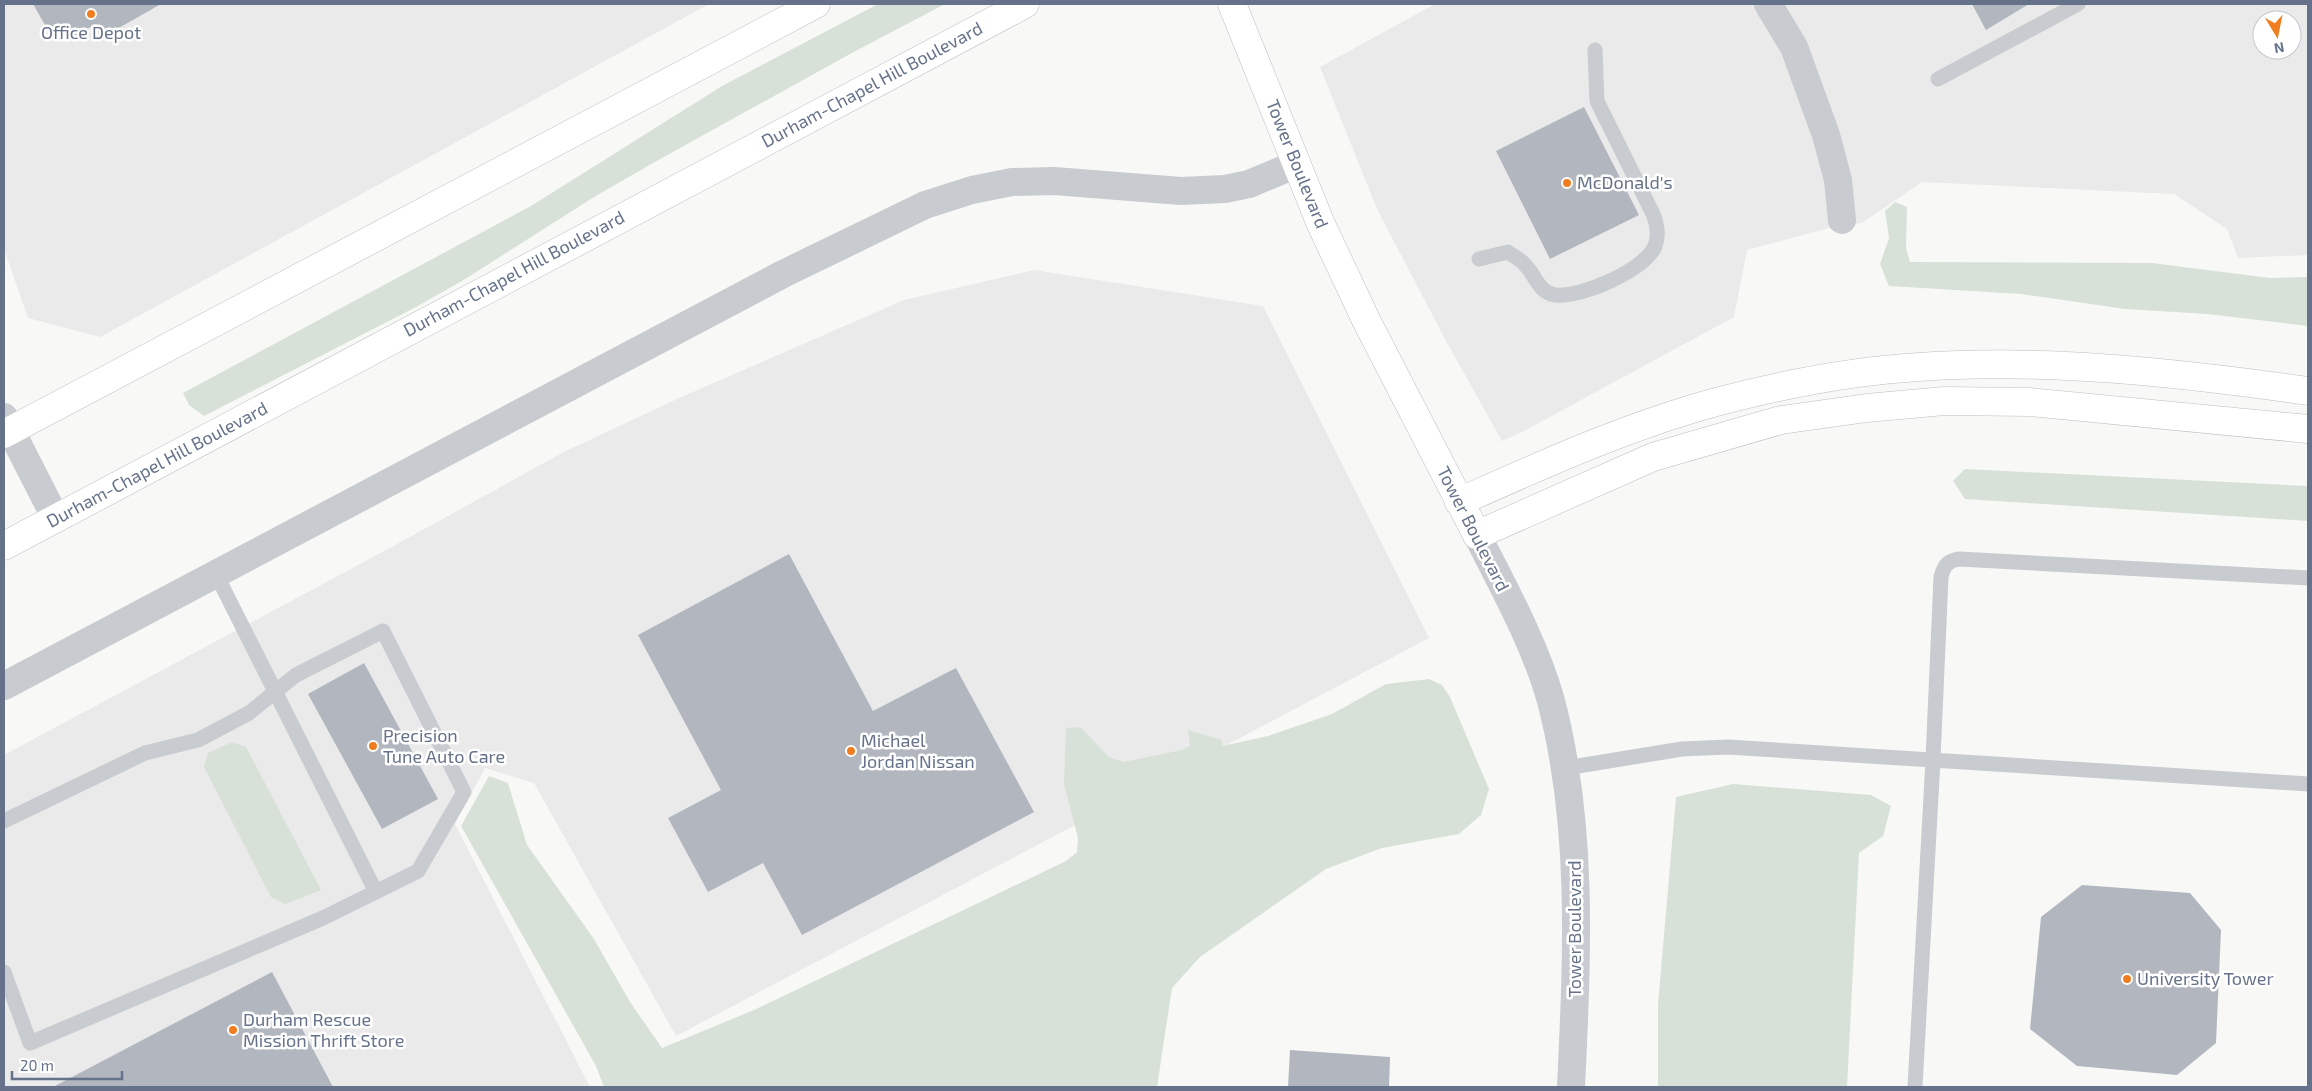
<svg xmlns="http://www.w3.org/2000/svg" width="2312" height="1091" viewBox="0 0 2312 1091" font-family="'Exo 2',sans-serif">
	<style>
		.built { fill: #e9eae9; fill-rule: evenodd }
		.green { fill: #d8e1d7 }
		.building { fill: #b1b6bf }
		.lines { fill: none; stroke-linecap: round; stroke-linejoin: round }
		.primary-casing { stroke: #bbbec3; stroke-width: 29 }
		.motorway-casing { stroke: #bcbec2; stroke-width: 29 }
		.service { stroke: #c8cbcf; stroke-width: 15 }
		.minor { stroke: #c8cbcf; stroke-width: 28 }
		.tertiary { stroke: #c8cbcf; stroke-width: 28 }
		.primary { stroke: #fff; stroke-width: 28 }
		.motorway { stroke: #fff; stroke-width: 28 }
		.poi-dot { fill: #f07d1f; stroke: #fff; stroke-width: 2 }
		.labels { text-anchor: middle; stroke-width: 5; stroke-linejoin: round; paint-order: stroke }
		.poi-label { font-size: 18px; fill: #657289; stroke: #fff; text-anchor: start }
		.street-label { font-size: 18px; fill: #657289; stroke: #fff }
	</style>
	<rect width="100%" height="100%" fill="#f8f9f6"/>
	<path class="built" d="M 4,4 L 709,4 L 100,337 L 28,318 L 4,249 Z
		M 1435,4 L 2308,4 L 2308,255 L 2238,258 L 2227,229 L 2174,194 L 1922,182 L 1862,223 L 1829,228 L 1747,250 L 1734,317 L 1524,431 L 1502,441 L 1446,341 L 1377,209 L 1320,67 ZM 2262,20 L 2292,20 L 2292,50 L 2262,50 Z
		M 1034,270 L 1263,306 L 1429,638 L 676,1036 L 534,783 L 485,768 L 455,824 L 590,1087 L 4,1087 L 4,755 L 388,549 L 564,452 L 677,399 L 904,300 Z"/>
	<path class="green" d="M 878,4 L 945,4 L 850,54 L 653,163 L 594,197 L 462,281 L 416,307 L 204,416 L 189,405 L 183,393 L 531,206 L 722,86 Z
		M 1895,202 L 1907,207 L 1906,248 L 1910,262 L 2152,263 L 2270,278 L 2308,277 L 2308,326 L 2207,314 L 2125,309 L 2021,294 L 1889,286 L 1880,264 L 1889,238 L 1885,211 Z
		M 1965,469 L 2308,486 L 2308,521 L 1965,499 L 1953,481 Z
		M 1429,679 L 1442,685 L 1450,697 L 1489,789 L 1481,815 L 1459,834 L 1382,848 L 1326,869 L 1200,957 L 1172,988 L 1157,1087 L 604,1087 L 596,1066 L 461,826 L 489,776 L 508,783 L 527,845 L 594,939 L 630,1002 L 662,1048 L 754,1010 L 1066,861 L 1077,852 L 1078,838 L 1064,784 L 1066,728 L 1080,727 L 1109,757 L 1124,762 L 1182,750 L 1190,746 L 1188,730 L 1222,740 L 1222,746 L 1268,736 L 1332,714 L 1386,684 Z
		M 232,742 L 246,747 L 321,890 L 285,904 L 271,897 L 204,767 L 208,753 Z
		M 1733,784 L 1871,795 L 1891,806 L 1883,836 L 1859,853 L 1847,1087 L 1658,1087 L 1658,1004 L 1676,797 Z"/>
	<path class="building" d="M 33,4 L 161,4 L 101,38 L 94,25 L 72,38 L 49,32 Z
		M 1972,4 L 2029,4 L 1986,30 Z
		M 1584,107 L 1639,215 L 1550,259 L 1496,151 Z
		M 789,554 L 873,711 L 956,668 L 1034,812 L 802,935 L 763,863 L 708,892 L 668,818 L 721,790 L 638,635 Z
		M 364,663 L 438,799 L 382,829 L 308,694 Z
		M 2082,885 L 2190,893 L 2221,930 L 2216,1043 L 2177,1075 L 2077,1066 L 2030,1029 L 2041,917 Z
		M 272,972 L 333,1087 L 53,1087 Z
		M 1290,1050 L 1390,1057 L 1389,1087 L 1288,1087 Z"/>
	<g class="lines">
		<defs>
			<path id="primary" d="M 1232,4 L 1320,222 L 1366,320 L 1477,535
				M 4,434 L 816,4
				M 4,546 L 1025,4"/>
			<path id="motorway" d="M 1459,502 C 1544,464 1630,425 1720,401 C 1785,384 1852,371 1919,367 C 2047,358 2181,373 2308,391
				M 1477,535 L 1653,457 L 1781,420 L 1867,408 L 1944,401 L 2030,402 L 2308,429"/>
		</defs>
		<use href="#primary" class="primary-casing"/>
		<use href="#motorway" class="motorway-casing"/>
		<path class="service" d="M 1938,79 L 2078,4
			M 1479,259 L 1508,252 C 1513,256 1522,260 1526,266 C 1536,276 1538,292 1555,295 C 1581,298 1645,270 1655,246 C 1659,236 1657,225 1654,216 L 1597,101 L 1595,50
			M 216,574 L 376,892
			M 1566,768 L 1682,749 L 1728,747 L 2308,784
			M 4,821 L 145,753 L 198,740 L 249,713 L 296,675 L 383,631 L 464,792 L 418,871 L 323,918 L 30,1043 L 4,972
			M 1915,1087 L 1933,760 L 1941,577 C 1944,566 1947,561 1959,559 L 2308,578"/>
		<path class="minor" d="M 1768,4 L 1794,47 L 1826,135 L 1838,180 L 1842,220
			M 4,686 L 783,274 L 925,205 L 972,190 L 1012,182 L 1054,181 L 1181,191 L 1225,189 L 1249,184 L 1297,164"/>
		<path class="tertiary" d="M 4,417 L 56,519
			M 1477,535 C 1503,586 1536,646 1551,701 C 1584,827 1577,958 1571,1087"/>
		<use href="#primary" class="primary"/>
		<use href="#motorway" class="motorway"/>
	</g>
	<g class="poi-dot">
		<circle cx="91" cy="14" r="5"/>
		<circle cx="1567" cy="183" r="5"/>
		<circle cx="373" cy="746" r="5"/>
		<circle cx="851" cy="751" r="5"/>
		<circle cx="2127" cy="979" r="5"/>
		<circle cx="233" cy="1030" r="5"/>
	</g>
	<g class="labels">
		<g class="poi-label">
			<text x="91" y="39" text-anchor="middle">Office Depot</text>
			<text x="1577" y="189">McDonald's</text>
			<text x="383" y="742">Precision<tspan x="383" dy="21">Tune Auto Care</tspan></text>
			<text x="861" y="747">Michael<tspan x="861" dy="21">Jordan Nissan</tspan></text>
			<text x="2137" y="985">University Tower</text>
			<text x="243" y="1026">Durham Rescue<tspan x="243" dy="21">Mission Thrift Store</tspan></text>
		</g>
		<g class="street-label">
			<text transform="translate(872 85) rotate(-28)" y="6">Durham-Chapel Hill Boulevard</text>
			<text transform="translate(1297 164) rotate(68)" y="6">Tower Boulevard</text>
			<text transform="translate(514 274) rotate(-28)" y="6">Durham-Chapel Hill Boulevard</text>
			<text transform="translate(157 465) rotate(-28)" y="6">Durham-Chapel Hill Boulevard</text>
			<text transform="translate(1473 529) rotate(63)" y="6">Tower Boulevard</text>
			<text transform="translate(1575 929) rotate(-90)" y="6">Tower Boulevard</text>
		</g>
	</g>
	<rect width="2312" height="1091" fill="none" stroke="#657289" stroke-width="10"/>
	<g transform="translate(2277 35) rotate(170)"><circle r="24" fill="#ffffff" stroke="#c1c7d0"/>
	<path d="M0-4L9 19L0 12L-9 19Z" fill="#f07d1f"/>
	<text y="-8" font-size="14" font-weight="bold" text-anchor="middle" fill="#657289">N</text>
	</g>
	<path d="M12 1071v8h110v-8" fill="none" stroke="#657289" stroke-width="2.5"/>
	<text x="20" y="1071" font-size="15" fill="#657289" stroke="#ffffff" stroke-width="4" paint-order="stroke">20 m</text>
</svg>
